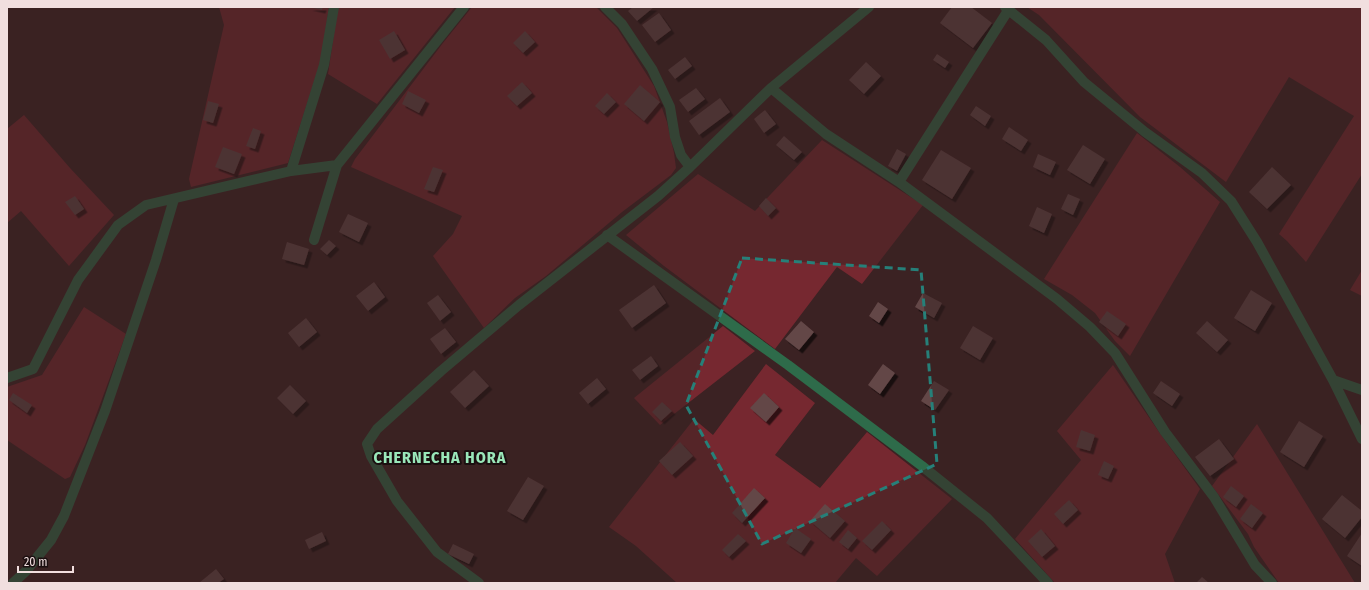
<svg xmlns="http://www.w3.org/2000/svg" width="1369" height="590" viewBox="0 0 1369 590" font-family="'Fira Sans Condensed',sans-serif">
	<style>
		.green { fill: #762830 }
		.building { fill: #634747; filter: url(#shadow) }
		.lines { fill: none; stroke-linecap: round; stroke-linejoin: round }
		.minor { stroke: #2e6b4a; stroke-width: 10 }
		.marked { fill: none; stroke: #268079; stroke-width: 3; stroke-dasharray: 8 5; stroke-linejoin: round }
		.labels { text-anchor: middle; stroke-width: 4; stroke-linejoin: round; paint-order: stroke }
		.district-label { font-size: 16px; font-weight: bold; letter-spacing: 1px; fill: #99e7b9; stroke: #1b0f10 }
	</style>
	<defs>
		<filter id="shadow"><feDropShadow dx="3.5" dy="3.5" stdDeviation="0" flood-color="#0009"/></filter>
	</defs>
	<rect width="100%" height="100%" fill="#3b2223"/>
	<path class="green" d="M 219,7 L 329,7 L 321,60 L 288,163 L 191,187 L 189,179 L 224,25 Z
		M 338,7 L 455,7 L 377,104 L 328,74 Z
		M 472,7 L 596,7 L 617,28 L 654,86 L 667,122 L 674,153 L 676,168 L 671,175 L 622,212 L 546,276 L 515,298 L 484,328 L 433,256 L 453,234 L 462,216 L 351,167 L 355,159 L 443,43 Z
		M 1027,7 L 1362,7 L 1362,174 L 1306,262 L 1287,241 L 1279,234 L 1354,116 L 1289,77 L 1226,182 L 1140,117 L 1039,15 Z
		M 24,115 L 70,168 L 114,215 L 69,266 L 21,211 L 7,223 L 7,129 Z
		M 1137,133 L 1180,167 L 1220,202 L 1130,356 L 1115,341 L 1095,313 L 1072,295 L 1044,279 Z
		M 822,140 L 923,205 L 862,284 L 837,267 L 775,349 L 664,266 L 626,235 L 698,174 L 755,211 Z
		M 1362,270 L 1362,296 L 1350,290 Z
		M 84,307 L 126,334 L 85,445 L 70,477 L 65,479 L 7,440 L 7,387 L 42,375 Z
		M 723,326 L 755,351 L 660,425 L 634,398 Z
		M 766,364 L 815,403 L 775,455 L 820,488 L 867,432 L 952,499 L 877,576 L 856,558 L 835,583 L 677,583 L 636,546 L 609,527 L 694,419 L 713,435 Z
		M 1113,365 L 1159,432 L 1200,489 L 1165,554 L 1175,583 L 1055,583 L 1015,539 L 1081,460 L 1057,431 Z
		M 1257,424 L 1355,583 L 1279,583 L 1254,547 L 1248,534 L 1212,486 Z"/>
	<path class="building" d="M 309,7 L 323,7 L 322,10 Z
		M 633,7 L 654,7 L 637,21 L 628,11 Z
		M 952,7 L 971,7 L 992,23 L 973,48 L 940,23 Z
		M 659,13 L 671,30 L 655,42 L 642,25 Z
		M 394,31 L 405,50 L 390,59 L 379,40 Z
		M 525,31 L 535,42 L 523,53 L 513,43 Z
		M 937,54 L 949,62 L 945,68 L 933,60 Z
		M 685,57 L 692,66 L 675,79 L 668,70 Z
		M 866,62 L 881,76 L 864,94 L 849,80 Z
		M 522,82 L 532,93 L 517,106 L 507,96 Z
		M 640,85 L 660,102 L 644,121 L 624,104 Z
		M 696,88 L 705,99 L 688,112 L 679,100 Z
		M 408,91 L 426,100 L 419,113 L 402,104 Z
		M 607,93 L 616,102 L 604,114 L 595,106 Z
		M 720,98 L 730,112 L 699,135 L 689,121 Z
		M 208,101 L 219,104 L 213,123 L 203,120 Z
		M 976,106 L 991,116 L 985,126 L 970,115 Z
		M 765,110 L 776,124 L 764,133 L 754,119 Z
		M 1009,127 L 1028,140 L 1021,151 L 1002,139 Z
		M 253,128 L 261,131 L 255,149 L 246,146 Z
		M 784,136 L 802,152 L 794,160 L 776,145 Z
		M 1083,145 L 1105,159 L 1090,184 L 1067,170 Z
		M 223,147 L 242,154 L 234,174 L 215,167 Z
		M 897,149 L 906,154 L 897,171 L 888,166 Z
		M 941,150 L 971,168 L 952,199 L 922,180 Z
		M 1038,154 L 1056,162 L 1050,175 L 1033,167 Z
		M 433,167 L 443,170 L 434,192 L 424,189 Z
		M 1272,167 L 1291,185 L 1267,209 L 1249,192 Z
		M 1068,194 L 1080,199 L 1073,215 L 1061,209 Z
		M 75,196 L 84,209 L 75,215 L 65,202 Z
		M 766,198 L 776,208 L 768,216 L 759,206 Z
		M 1037,207 L 1052,214 L 1044,233 L 1029,226 Z
		M 348,214 L 368,223 L 359,242 L 339,232 Z
		M 329,240 L 336,246 L 327,255 L 320,249 Z
		M 287,242 L 309,249 L 304,265 L 282,259 Z
		M 374,282 L 385,297 L 368,311 L 356,296 Z
		M 654,285 L 666,303 L 632,328 L 619,310 Z
		M 1251,290 L 1272,303 L 1255,331 L 1234,318 Z
		M 923,293 L 942,303 L 934,318 L 915,307 Z
		M 438,295 L 451,312 L 440,321 L 427,303 Z
		M 878,302 L 888,309 L 879,323 L 869,316 Z
		M 1107,311 L 1126,324 L 1118,336 L 1099,322 Z
		M 306,318 L 317,332 L 299,347 L 288,333 Z
		M 801,321 L 814,332 L 799,350 L 785,339 Z
		M 1207,321 L 1228,340 L 1217,352 L 1196,333 Z
		M 973,326 L 993,338 L 980,360 L 960,348 Z
		M 445,328 L 456,342 L 441,354 L 430,339 Z
		M 651,356 L 658,366 L 640,380 L 632,370 Z
		M 883,364 L 895,373 L 880,394 L 868,385 Z
		M 474,370 L 489,386 L 465,408 L 450,392 Z
		M 597,378 L 606,389 L 588,404 L 579,393 Z
		M 934,381 L 949,390 L 935,410 L 921,401 Z
		M 1161,381 L 1180,394 L 1172,406 L 1153,393 Z
		M 290,385 L 306,401 L 293,414 L 277,398 Z
		M 13,393 L 32,405 L 27,413 L 9,400 Z
		M 764,393 L 779,407 L 766,422 L 750,408 Z
		M 662,402 L 672,411 L 661,421 L 652,412 Z
		M 1299,421 L 1323,436 L 1304,467 L 1280,452 Z
		M 1081,430 L 1095,435 L 1090,451 L 1076,447 Z
		M 1219,439 L 1234,459 L 1210,476 L 1195,457 Z
		M 680,442 L 693,456 L 672,475 L 659,461 Z
		M 1104,461 L 1114,466 L 1108,479 L 1098,475 Z
		M 528,477 L 544,486 L 523,520 L 507,511 Z
		M 1231,486 L 1244,496 L 1236,507 L 1223,497 Z
		M 754,488 L 765,498 L 742,523 L 732,513 Z
		M 1342,495 L 1362,511 L 1362,517 L 1345,538 L 1322,519 Z
		M 1069,500 L 1078,510 L 1063,524 L 1054,514 Z
		M 825,504 L 845,521 L 830,538 L 810,521 Z
		M 1251,504 L 1263,513 L 1252,528 L 1240,519 Z
		M 882,521 L 891,530 L 872,550 L 862,541 Z
		M 795,528 L 811,539 L 801,553 L 786,543 Z
		M 1041,529 L 1055,546 L 1042,557 L 1028,541 Z
		M 848,530 L 857,538 L 848,549 L 839,542 Z
		M 322,532 L 326,541 L 309,549 L 305,540 Z
		M 1362,533 L 1362,566 L 1347,556 Z
		M 738,534 L 746,541 L 729,557 L 722,550 Z
		M 453,544 L 474,554 L 469,564 L 448,554 Z
		M 216,569 L 224,579 L 218,583 L 199,583 Z
		M 1202,577 L 1209,583 L 1196,583 Z"/>
	<g class="lines">
		<path class="minor" d="M 605,7 L 622,24 L 652,69 L 670,107 L 675,137 L 681,155 L 690,167
			M 1005,7 L 1046,40 L 1084,82 L 1145,132 L 1202,173 L 1231,201 L 1257,242 L 1333,380 L 1362,439
			M 771,88 L 826,134 L 899,182 L 1057,299 L 1090,327 L 1115,353 L 1165,432 L 1214,497 L 1255,565 L 1272,583
			M 291,171 L 324,65 L 334,7
			M 899,182 L 1009,9
			M 607,235 L 788,365 L 922,466 L 987,518 L 1048,583
			M 314,240 L 337,165 L 464,7
			M 7,378 L 33,369 L 78,280 L 118,225 L 146,205 L 291,171 L 337,165
			M 1333,380 L 1362,390
			M 13,583 L 26,571 L 51,540 L 64,516 L 105,411 L 156,260 L 174,199
			M 479,583 L 437,552 L 397,501 L 371,456 L 367,444 L 377,429 L 441,371 L 519,305 L 658,196 L 690,167 L 771,88 L 869,7"/>
	</g>
	<path d="M0 0H1369V590H0ZM 742,258 L 921,270 L 937,464 L 762,544 L 686,405 Z" fill="#3b2223" fill-opacity=".55" fill-rule="evenodd"/>
	<path class="marked" d="M 742,258 L 921,270 L 937,464 L 762,544 L 686,405 Z"/>
	<g class="labels">
		<g class="district-label">
			<text x="440" y="463">CHERNECHA HORA</text>
		</g>
	</g>
	<rect width="1369" height="590" fill="none" stroke="#f1dfdf" stroke-width="16"/>
	<path d="M18 566v6h55v-6" fill="none" stroke="#f1dfdf" stroke-width="2"/>
	<text x="24" y="566" font-size="12" fill="#f1dfdf" stroke="#1b0f10" stroke-width="3" paint-order="stroke">20 m</text>
</svg>
